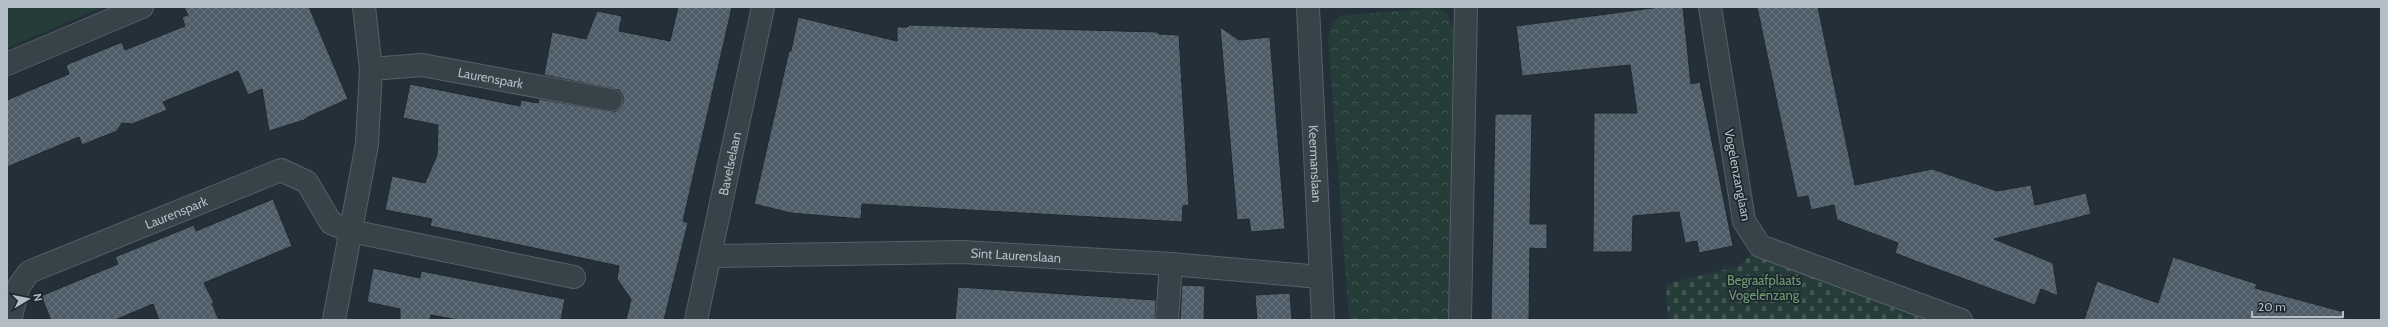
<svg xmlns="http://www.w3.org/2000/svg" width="2388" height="327" viewBox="0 0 2388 327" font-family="Cabin,sans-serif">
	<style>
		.green { fill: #263c39 }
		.cemetery { fill: url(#cemetery-stones) }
		.park { fill: url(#park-crowns) }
		.building { fill: url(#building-cross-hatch); stroke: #1e2930 }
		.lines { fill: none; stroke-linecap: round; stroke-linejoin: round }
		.minor-casing { stroke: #556067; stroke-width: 24 }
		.minor { stroke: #374249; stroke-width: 22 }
		.labels { text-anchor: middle; stroke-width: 3.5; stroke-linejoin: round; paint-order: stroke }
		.street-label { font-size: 13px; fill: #b2bdc5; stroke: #1c272e }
		.park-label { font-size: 13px; fill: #719a73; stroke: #1c272e }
	</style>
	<defs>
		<pattern id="cemetery-stones" width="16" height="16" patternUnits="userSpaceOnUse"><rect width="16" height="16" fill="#263c39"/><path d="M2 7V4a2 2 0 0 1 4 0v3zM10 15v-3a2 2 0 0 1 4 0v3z" fill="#435654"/></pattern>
		<pattern id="park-crowns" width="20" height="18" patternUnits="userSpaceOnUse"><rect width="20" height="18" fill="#263c39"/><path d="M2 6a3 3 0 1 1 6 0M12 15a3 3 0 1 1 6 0" fill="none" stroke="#435654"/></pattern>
		<pattern id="building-cross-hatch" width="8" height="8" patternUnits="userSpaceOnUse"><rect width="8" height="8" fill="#4e5d67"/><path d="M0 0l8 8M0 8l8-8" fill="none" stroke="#65727b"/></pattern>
	</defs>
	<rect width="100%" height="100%" fill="#233039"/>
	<path class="green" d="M 7,7 L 103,7 L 7,48 Z"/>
	<path class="cemetery" d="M 1756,250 L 1936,320 L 1668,320 L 1666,284 L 1739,266 Z"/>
	<path class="park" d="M 1438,7 L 1447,14 L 1453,29 L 1449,320 L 1349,320 L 1328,37 L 1332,25 L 1340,16 Z"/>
	<path class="building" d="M 184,7 L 309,7 L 348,99 L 308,117 L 304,120 L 269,131 L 262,89 L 248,95 L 238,71 L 163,102 L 167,110 L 132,124 L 122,123 L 117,131 L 82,145 L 79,137 L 7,167 L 7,100 L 69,74 L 66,65 L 122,42 L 125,50 L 185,26 L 182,17 L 188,15 Z
		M 678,7 L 732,7 L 683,221 L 688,223 L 664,320 L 626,320 L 631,299 L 617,279 L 619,266 L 430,226 L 432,219 L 385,210 L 392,176 L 425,183 L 437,155 L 438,125 L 403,118 L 410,84 L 520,106 L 521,100 L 538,103 L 539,99 L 615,112 L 620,108 L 623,103 L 623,96 L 619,90 L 544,75 L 552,32 L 586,39 L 597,11 L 622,16 L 619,31 L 670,41 Z
		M 1660,7 L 1683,7 L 1691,84 L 1700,82 L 1733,246 L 1699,253 L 1697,241 L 1685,243 L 1679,212 L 1633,216 L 1632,252 L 1593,252 L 1594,113 L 1637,113 L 1630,65 L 1522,76 L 1516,26 Z
		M 1757,7 L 1818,7 L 1855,185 L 1932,169 L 1997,191 L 2031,185 L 2035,205 L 2086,193 L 2091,214 L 1994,239 L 2053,263 L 2058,296 L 2041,289 L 2035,305 L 1918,262 L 1895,253 L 1898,243 L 1837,220 L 1834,205 L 1811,210 L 1808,196 L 1797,198 Z
		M 798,17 L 897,41 L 897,27 L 908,27 L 909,25 L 1157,32 L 1159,34 L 1179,35 L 1189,205 L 1183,206 L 1182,222 L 862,204 L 861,219 L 791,213 L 754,204 L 789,51 L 791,51 Z
		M 1220,27 L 1239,40 L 1270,37 L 1285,229 L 1251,232 L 1249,219 L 1237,220 Z
		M 1495,114 L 1532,114 L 1530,224 L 1547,224 L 1547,249 L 1530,248 L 1529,320 L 1491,320 Z
		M 273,199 L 292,246 L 204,283 L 214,303 L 212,304 L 219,320 L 159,320 L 153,304 L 115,320 L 51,320 L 41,296 L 118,264 L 115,257 L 194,225 L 196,231 Z
		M 2173,257 L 2257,284 L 2255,288 L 2344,312 L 2343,320 L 2084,320 L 2097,281 L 2158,303 Z
		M 373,268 L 420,278 L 421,271 L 565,299 L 561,320 L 458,320 L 431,315 L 430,320 L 400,320 L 400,309 L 367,302 Z
		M 1182,285 L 1205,286 L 1204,320 L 1180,320 Z
		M 958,287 L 1156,300 L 1155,320 L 955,320 Z
		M 1290,293 L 1292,320 L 1257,320 L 1255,295 Z"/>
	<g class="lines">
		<defs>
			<g id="minor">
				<path id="s1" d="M 1308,7 L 1323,320"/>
				<path d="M 1710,7 L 1744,221 L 1760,246 L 1961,320"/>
				<path d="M 7,64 L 142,7"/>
				<path id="s2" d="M 371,69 L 422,65 L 611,100"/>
				<path id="s3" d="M 712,256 L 963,252 L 1171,264 L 1320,277"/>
				<path id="s4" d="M 10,320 L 19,286 L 29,272 L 281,170 L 307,182 L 331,223 L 351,231 L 574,277"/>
				<path d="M 334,320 L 367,144 L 371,69 L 364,7"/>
				<path id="s5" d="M 696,320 L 763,7"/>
				<path d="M 1167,320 L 1171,264"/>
				<path d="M 1460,320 L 1466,7"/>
			</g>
		</defs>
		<use href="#minor" class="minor-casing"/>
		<use href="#minor" class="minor"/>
	</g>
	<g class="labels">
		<g class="street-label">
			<text dy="5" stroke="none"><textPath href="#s2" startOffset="121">Laurenspark</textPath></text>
			<text dy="5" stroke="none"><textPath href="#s5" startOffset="160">Bavelselaan</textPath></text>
			<text dy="5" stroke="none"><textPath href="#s1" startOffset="157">Keermanslaan</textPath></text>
			<text transform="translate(1738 175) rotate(79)" y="5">Vogelenzanglaan</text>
			<text dy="5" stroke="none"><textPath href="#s4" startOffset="211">Laurenspark</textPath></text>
			<text dy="5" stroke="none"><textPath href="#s3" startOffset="304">Sint Laurenslaan</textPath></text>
		</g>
		<g class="park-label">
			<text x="1764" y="285">Begraafplaats<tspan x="1764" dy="15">Vogelenzang</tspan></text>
		</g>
	</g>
	<rect width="2388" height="327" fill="none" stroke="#b2bdc5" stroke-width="16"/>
	<g transform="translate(28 299) rotate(80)" stroke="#1c272e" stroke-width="3" paint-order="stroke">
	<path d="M0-3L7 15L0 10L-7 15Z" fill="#b2bdc5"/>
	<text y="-6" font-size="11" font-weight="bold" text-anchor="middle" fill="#b2bdc5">N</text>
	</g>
	<path d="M2252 311v6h91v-6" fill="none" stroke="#b2bdc5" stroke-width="2"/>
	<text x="2258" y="311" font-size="12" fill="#b2bdc5" stroke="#1c272e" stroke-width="3" paint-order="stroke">20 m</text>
</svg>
